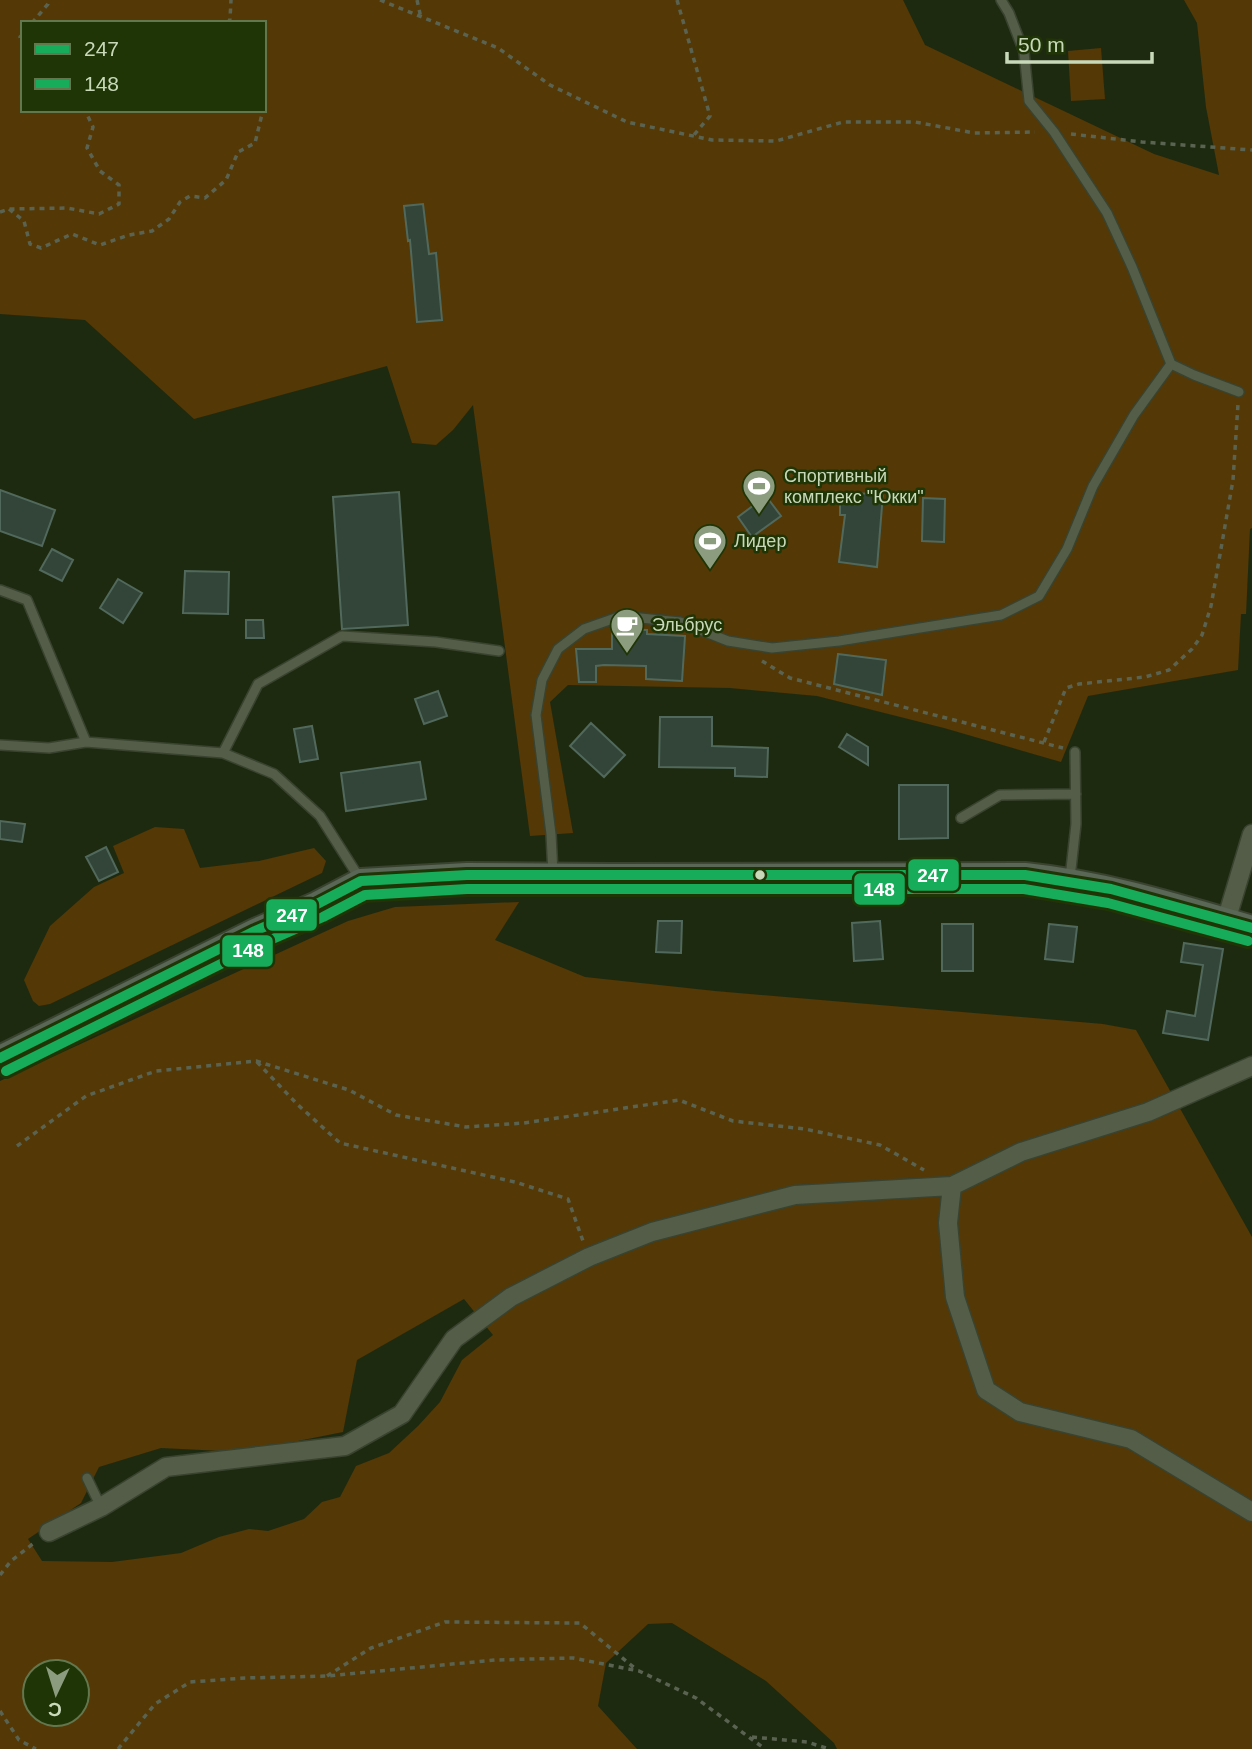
<svg xmlns="http://www.w3.org/2000/svg" width="1252" height="1749" viewBox="0 0 1252 1749" font-family="Arial,sans-serif">
	<style>
		.green { fill: #543805; fill-rule: evenodd }
		.building { fill: #334438; stroke: #51695c; stroke-width: 2 }
		.lines { fill: none; stroke-linecap: round; stroke-linejoin: round }
		.service-casing { stroke: #39432f; stroke-width: 12 }
		.minor-casing { stroke: #39432f; stroke-width: 21 }
		.secondary-casing { stroke: #39432f; stroke-width: 28 }
		.path { stroke: #5a6351; stroke-width: 3.5; stroke-dasharray: 5 5; stroke-linecap: butt }
		.service { stroke: #535d48; stroke-width: 9 }
		.minor { stroke: #535d48; stroke-width: 18 }
		.secondary { stroke: #5a6656; stroke-width: 24 }
		.bus-1-casing { stroke: #1f3506; stroke-width: 16 }
		.bus-2-casing { stroke: #1f3506; stroke-width: 16 }
		.bus-1 { stroke: #16ac5a; stroke-width: 10 }
		.bus-2 { stroke: #16ac5a; stroke-width: 10 }
		.bus-dot { fill: #c8d9ba; stroke: #1f3506; stroke-width: 2.5 }
		.labels { text-anchor: middle; stroke-width: 5; stroke-linejoin: round; paint-order: stroke }
		.poi-label { font-size: 18px; fill: #c8d9ba; stroke: #1f3506; text-anchor: start }
		.line-badge { stroke: #1f3506; stroke-width: 2.5 }
		.badge-label { font-size: 19px; text-anchor: middle; font-weight: bold; fill: #fff }
	</style>
	<rect width="100%" height="100%" fill="#1e2a10"/>
	<path class="green" d="M 0,0 L 903,0 L 925,45 L 1154,154 L 1219,175 L 1206,107 L 1197,23 L 1184,0 L 1252,0 L 1252,528 L 1250,529 L 1246,614 L 1241,614 L 1238,670 L 1088,696 L 1061,762 L 944,728 L 817,696 L 730,688 L 568,685 L 550,702 L 573,833 L 530,836 L 473,405 L 453,430 L 436,445 L 412,443 L 387,366 L 194,419 L 85,320 L 0,314 ZM 23,23 L 264,23 L 264,110 L 23,110 Z
		M 1101,48 L 1105,99 L 1071,101 L 1068,51 Z
		M 155,827 L 184,829 L 200,868 L 259,861 L 314,848 L 326,861 L 322,873 L 50,1004 L 39,1006 L 33,1001 L 24,980 L 50,926 L 94,887 L 124,873 L 113,846 Z
		M 519,902 L 495,940 L 585,977 L 715,991 L 1103,1024 L 1136,1030 L 1252,1237 L 1252,1749 L 837,1749 L 834,1743 L 766,1681 L 672,1623 L 648,1624 L 606,1663 L 598,1706 L 637,1749 L 0,1749 L 0,1081 L 348,921 L 395,907 ZM 464,1299 L 493,1335 L 462,1360 L 440,1402 L 418,1426 L 389,1453 L 356,1466 L 340,1497 L 322,1502 L 304,1519 L 268,1531 L 249,1529 L 219,1537 L 181,1553 L 112,1562 L 42,1561 L 28,1539 L 81,1503 L 99,1467 L 161,1448 L 243,1452 L 343,1432 L 357,1360 ZM 35,1672 L 77,1672 L 77,1714 L 35,1714 Z"/>
	<path class="building" d="M 423,204 L 429,254 L 436,253 L 442,320 L 417,322 L 410,240 L 408,241 L 404,206 Z
		M 0,490 L 55,510 L 42,546 L 0,531 Z
		M 399,492 L 408,625 L 342,629 L 333,497 Z
		M 840,493 L 883,494 L 877,567 L 839,562 L 845,515 L 840,515 Z
		M 766,496 L 781,516 L 752,537 L 738,517 Z
		M 923,498 L 945,499 L 944,542 L 922,541 Z
		M 52,549 L 73,560 L 62,581 L 40,570 Z
		M 185,571 L 229,572 L 228,614 L 183,613 Z
		M 118,579 L 142,593 L 123,623 L 100,608 Z
		M 246,620 L 263,620 L 264,638 L 246,638 Z
		M 612,629 L 647,630 L 647,634 L 685,636 L 682,681 L 646,679 L 646,666 L 604,665 L 596,666 L 596,682 L 579,682 L 576,649 L 612,649 Z
		M 838,654 L 886,660 L 882,695 L 834,684 Z
		M 438,691 L 447,716 L 424,724 L 415,699 Z
		M 660,717 L 712,717 L 712,746 L 768,748 L 767,777 L 735,776 L 735,768 L 659,767 Z
		M 591,723 L 625,755 L 604,777 L 570,746 Z
		M 312,726 L 318,759 L 300,762 L 294,729 Z
		M 847,734 L 868,747 L 868,765 L 839,747 Z
		M 420,762 L 426,799 L 346,811 L 341,773 Z
		M 899,785 L 948,785 L 948,838 L 899,839 Z
		M 0,821 L 25,824 L 22,842 L 0,839 Z
		M 106,847 L 118,872 L 99,881 L 86,857 Z
		M 658,921 L 682,921 L 681,953 L 656,952 Z
		M 880,921 L 883,959 L 854,961 L 852,923 Z
		M 942,924 L 973,924 L 973,971 L 942,971 Z
		M 1049,924 L 1077,927 L 1073,962 L 1045,959 Z
		M 1184,943 L 1223,949 L 1208,1040 L 1163,1033 L 1167,1011 L 1195,1016 L 1203,965 L 1181,962 Z"/>
	<g class="lines">
		<defs>
			<path id="service" d="M 1001,0 L 1009,13 L 1024,52 L 1029,101 L 1054,132 L 1107,213 L 1132,267 L 1171,364 L 1194,375 L 1239,392
				M 0,590 L 27,600 L 86,742
				M 0,745 L 49,748 L 86,742 L 223,753 L 274,774 L 320,816 L 360,879
				M 223,753 L 258,684 L 342,636 L 436,642 L 499,651
				M 961,818 L 1000,795 L 1076,794
				M 553,874 L 551,834 L 536,715 L 542,680 L 558,649 L 584,629 L 621,616 L 680,622 L 728,641 L 772,648 L 839,641 L 1001,615 L 1039,596 L 1067,549 L 1093,486 L 1134,415 L 1171,364
				M 1070,878 L 1076,824 L 1075,752
				M 87,1478 L 101,1507"/>
			<path id="minor" d="M 1226,921 L 1252,834
				M 1252,1066 L 1148,1112 L 1021,1152 L 952,1186 L 948,1223 L 955,1297 L 986,1390 L 1020,1412 L 1131,1439 L 1252,1512
				M 49,1532 L 101,1507 L 166,1467 L 345,1446 L 402,1414 L 454,1339 L 511,1297 L 589,1257 L 652,1232 L 795,1195 L 952,1186"/>
			<path id="secondary" d="M 0,1058 L 255,931 L 317,904 L 361,881 L 467,875 L 613,876 L 1025,875 C 1103,883 1177,906 1252,928"/>
		</defs>
		<use href="#service" class="service-casing"/>
		<use href="#minor" class="minor-casing"/>
		<use href="#secondary" class="secondary-casing"/>
		<path class="path" d="M 380,0 L 498,48 L 550,85 L 627,122 L 712,140 L 776,141 L 843,122 L 915,122 L 974,133 L 1035,132
			M 417,0 L 421,18
			M 677,0 L 710,116 L 693,136
			M 32,23 L 48,4 L 49,0
			M 228,23 L 230,19 L 231,0
			M 23,34 L 20,37 L 23,47
			M 1071,134 L 1142,142 L 1252,150
			M 9,209 L 24,221 L 30,244 L 41,248 L 72,234 L 100,245 L 129,235 L 152,231 L 169,219 L 180,202 L 190,196 L 205,198 L 226,180 L 238,152 L 255,143 L 263,110
			M 0,212 L 9,209 L 67,208 L 99,214 L 119,204 L 119,185 L 100,171 L 87,148 L 93,127 L 85,110
			M 762,661 L 790,678 L 1063,748
			M 1044,742 L 1066,688 L 1079,684 L 1145,677 L 1169,670 L 1192,649 L 1202,635 L 1211,606 L 1233,480 L 1238,404
			M 257,1062 L 297,1104 L 340,1143 L 515,1182 L 568,1199 L 583,1241
			M 17,1146 L 86,1096 L 156,1071 L 256,1061 L 349,1090 L 396,1115 L 466,1127 L 524,1123 L 679,1100 L 733,1121 L 805,1129 L 880,1145 L 924,1170
			M 0,1575 L 11,1561 L 34,1543
			M 327,1676 L 371,1648 L 445,1622 L 580,1623 L 637,1670
			M 0,1711 L 19,1740 L 36,1749
			M 752,1737 L 807,1742 L 829,1749
			M 118,1749 L 155,1704 L 190,1682 L 245,1678 L 327,1676 L 495,1660 L 573,1658 L 639,1671 L 696,1698 L 765,1749"/>
		<use href="#service" class="service"/>
		<use href="#minor" class="minor"/>
		<use href="#secondary" class="secondary"/>
		<defs>
			<path id="bus-1" d="M 0,1058 L 255,931 L 317,904 L 361,881 L 467,875 L 1025,875 L 1111,889 L 1252,928"/>
			<path id="bus-2" d="M 6,1071 L 261,944 L 323,917 L 365,895 L 467,889 L 1024,889 L 1108,903 L 1248,941"/>
		</defs>
		<use href="#bus-1" class="bus-1-casing"/>
		<use href="#bus-2" class="bus-2-casing"/>
		<use href="#bus-1" class="bus-1"/>
		<use href="#bus-2" class="bus-2"/>
	</g>
	<defs>
		<symbol id="stadium-pin" viewBox="-11 -11 22 30"><path d="M0 17L-7.5 6A9.5 9.5 0 1 1 7.5 6Z" fill="#8c9c7e" stroke="#1f3506"/><path d="M0-5a6.5 5 0 1 0 0 10a6.5 5 0 1 0 0-10ZM-3.5-1.8h7v3.6h-7Z" fill="#fff"/></symbol>
		<symbol id="cafe-pin" viewBox="-11 -11 22 30"><path d="M0 17L-7.5 6A9.5 9.5 0 1 1 7.5 6Z" fill="#8c9c7e" stroke="#1f3506"/><path d="M-5.5-4.5H6V0H3Q3 3.5 0 3.5H-2.5Q-5.5 3.5-5.5 0ZM3-3.2v2h1.7v-2ZM-6 4.5H4V6H-6Z" fill="#fff"/></symbol>
	</defs>
	<g fill-rule="evenodd">
		<use href="#stadium-pin" x="740" y="467" width="38" height="52"/>
		<use href="#stadium-pin" x="691" y="522" width="38" height="52"/>
		<use href="#cafe-pin" x="608" y="606" width="38" height="52"/>
	</g>
	<circle class="bus-dot" cx="760" cy="875" r="6"/>
	<g class="labels">
		<g class="poi-label">
			<text x="784" y="482">Спортивный<tspan x="784" dy="21">комплекс "Юкки"</tspan></text>
			<text x="734" y="547">Лидер</text>
			<text x="652" y="631">Эльбрус</text>
		</g>
	</g>
	<g class="line-badge">
		<rect x="907" y="858" width="53" height="34" rx="7" fill="#16ac5a"/>
		<rect x="853" y="872" width="53" height="34" rx="7" fill="#16ac5a"/>
		<rect x="265" y="898" width="53" height="34" rx="7" fill="#16ac5a"/>
		<rect x="221" y="934" width="53" height="34" rx="7" fill="#16ac5a"/>
	</g>
	<g class="badge-label">
		<text x="933" y="882">247</text>
		<text x="879" y="896">148</text>
		<text x="292" y="922">247</text>
		<text x="248" y="957">148</text>
	</g>
	<rect x="21" y="21" width="245" height="91" fill="#1f3506" stroke="#63774e" stroke-width="2"/>
	<rect x="35" y="44" width="35" height="10" fill="#16ac5a" stroke="#63774e" stroke-width="2"/>
	<text x="84" y="56" font-size="21" fill="#c8d9ba">247</text>
	<rect x="35" y="79" width="35" height="10" fill="#16ac5a" stroke="#63774e" stroke-width="2"/>
	<text x="84" y="91" font-size="21" fill="#c8d9ba">148</text>
	<g transform="translate(56 1693) rotate(184)"><circle r="33" fill="#1f3506" stroke="#63774e" stroke-width="2"/>
	<path d="M0-5L12 26L0 18L-12 26Z" fill="#8c9c7e"/>
	<text y="-10" font-size="19" font-weight="bold" text-anchor="middle" fill="#c8d9ba">С</text>
	</g>
	<path d="M1007 52v10h145v-10" fill="none" stroke="#c8d9ba" stroke-width="3.5"/>
	<text x="1018" y="52" font-size="21" fill="#c8d9ba" stroke="#1f3506" stroke-width="5" paint-order="stroke">50 m</text>
</svg>
